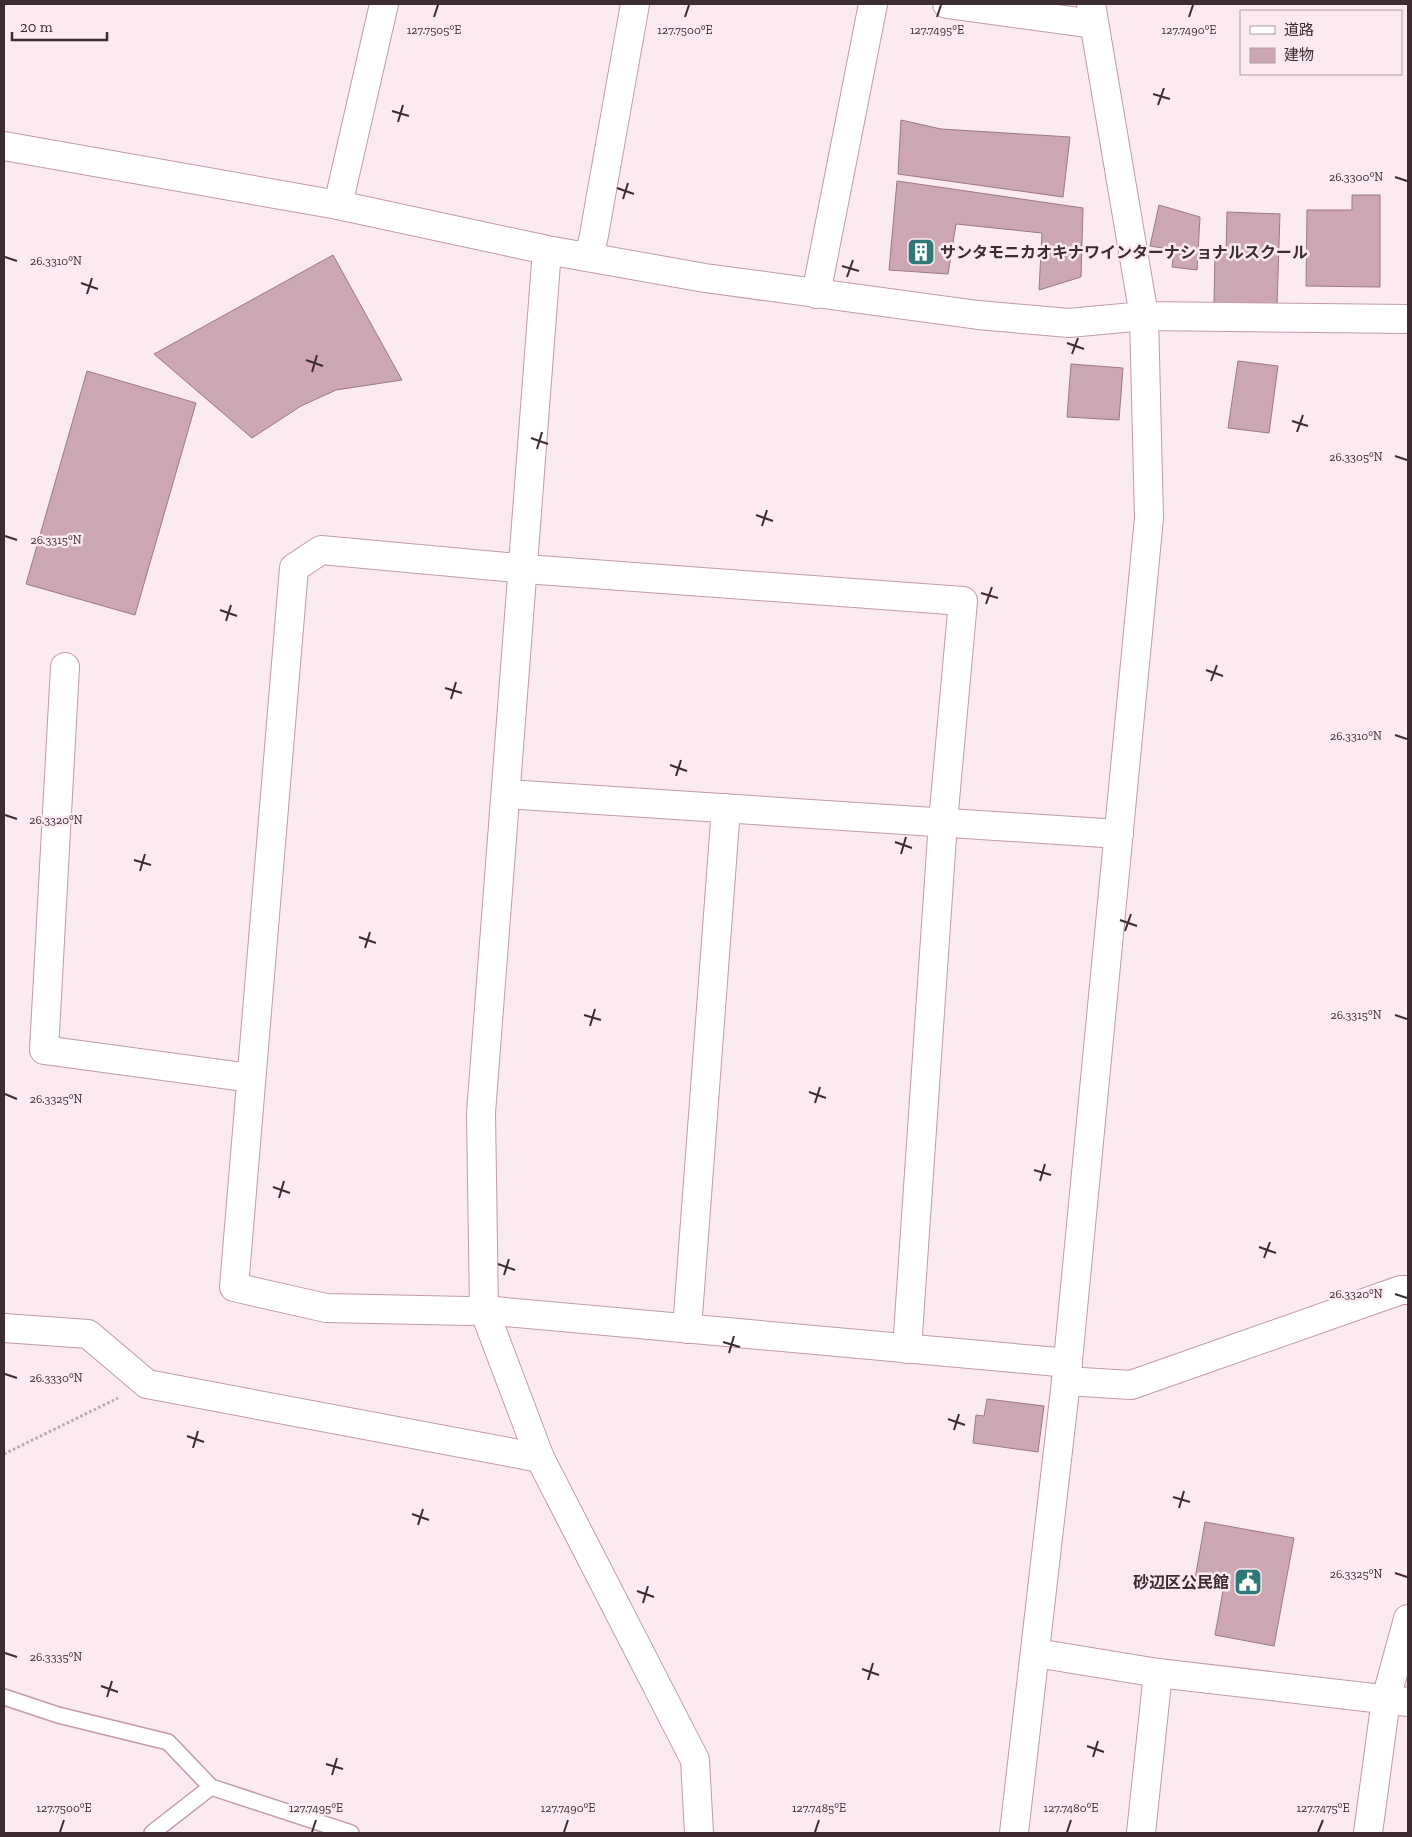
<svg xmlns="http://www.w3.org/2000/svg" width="1412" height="1837" viewBox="0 0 1412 1837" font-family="'Zilla Slab','Noto Sans JP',serif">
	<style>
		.building { fill: #cca6b2; stroke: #9c7884 }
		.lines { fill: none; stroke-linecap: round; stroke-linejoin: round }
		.lane-casing { stroke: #c19ba8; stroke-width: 18 }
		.street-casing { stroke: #c19ba8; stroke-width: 30 }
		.secondary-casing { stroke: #c19ba8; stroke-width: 30 }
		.path { stroke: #b9a9ae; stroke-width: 3; stroke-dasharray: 2.5 2.5; stroke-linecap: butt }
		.lane { stroke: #fff; stroke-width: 15 }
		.street { stroke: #fff; stroke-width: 28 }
		.secondary { stroke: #fff; stroke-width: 28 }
		.ticks { fill: none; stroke: #3d2d32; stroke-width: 2 }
		.labels { text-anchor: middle; stroke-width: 5; stroke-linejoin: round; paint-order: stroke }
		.poi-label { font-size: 16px; font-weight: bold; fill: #3d2d32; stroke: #fbeaef; text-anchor: start }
		.ticks-label { font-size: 12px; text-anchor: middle; fill: #3d2d32; stroke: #fbeaef; stroke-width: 5; stroke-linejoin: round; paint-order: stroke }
	</style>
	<rect width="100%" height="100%" fill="#fbeaef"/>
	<path class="building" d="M 901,120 L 941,129 L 1070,137 L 1063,197 L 898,174 Z
		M 897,181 L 1083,208 L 1081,277 L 1039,290 L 1042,233 L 956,224 L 948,274 L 889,270 Z
		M 1352,195 L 1380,195 L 1380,287 L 1306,286 L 1307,210 L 1352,210 Z
		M 1159,205 L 1200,217 L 1197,270 L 1172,267 L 1174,250 L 1150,246 Z
		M 1227,212 L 1280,214 L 1277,306 L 1214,304 L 1215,253 L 1226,253 Z
		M 333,255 L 402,380 L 336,390 L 301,406 L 252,438 L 154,354 Z
		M 1238,361 L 1278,366 L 1269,433 L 1228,428 Z
		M 1071,364 L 1123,368 L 1119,420 L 1067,417 Z
		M 87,371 L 196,403 L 135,615 L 26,584 Z
		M 987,1399 L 1044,1406 L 1038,1452 L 973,1443 L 976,1415 L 984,1416 Z
		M 1205,1522 L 1294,1538 L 1274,1646 L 1215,1635 L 1224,1585 L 1195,1579 Z"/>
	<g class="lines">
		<defs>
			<path id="lane" d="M 4,1697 L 58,1715 L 168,1742 L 211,1787 L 351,1833
				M 152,1833 L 211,1787"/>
			<path id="street" d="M 947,4 L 1094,24
				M 338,205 L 384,4
				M 589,257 L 594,235 L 635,4
				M 816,294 L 873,4
				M 65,667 L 44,1050 L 251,1078
				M 506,794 L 1119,834
				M 4,1328 L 88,1334 L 147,1384 L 540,1458 L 695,1760 L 699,1833
				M 687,1329 L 726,808
				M 907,1349 L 943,822 L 963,601 L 539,570 L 321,550 L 294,568 L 234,1287 L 326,1308 L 468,1311 L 484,1310 L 505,1312 L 1047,1361 L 1068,1363
				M 1066,1381 L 1131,1385 L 1401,1290 L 1408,1290
				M 1036,1653 L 1158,1673 L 1408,1702
				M 1141,1833 L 1158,1673
				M 1368,1833 L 1386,1699 L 1408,1619"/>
			<path id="secondary" d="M 4,146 L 338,205 L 547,250 L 705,278 L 978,315 L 1069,323 L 1144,316 L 1408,319
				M 540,1458 L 484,1310 L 481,1113 L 547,250
				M 1014,1833 L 1066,1381 L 1149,518 L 1144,316 L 1091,4"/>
		</defs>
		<use href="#lane" class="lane-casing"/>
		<use href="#street" class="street-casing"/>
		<use href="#secondary" class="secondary-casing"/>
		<path class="path" d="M 4,1454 L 118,1398"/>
		<use href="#lane" class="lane"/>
		<use href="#street" class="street"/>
		<use href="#secondary" class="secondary"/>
	</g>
	<path class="ticks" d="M 434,17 L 438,5M 685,17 L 689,5M 937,17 L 941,5M 1189,17 L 1193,5M 1153,94 L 1170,99M 1158,105 L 1164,88M 392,111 L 409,116M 398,122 L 403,105M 1395,177 L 1407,181M 617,188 L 634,194M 623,199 L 628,183M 5,257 L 17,261M 842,266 L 859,271M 847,277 L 853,260M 81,283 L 98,289M 87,294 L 92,278M 1067,343 L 1084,349M 1072,354 L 1078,338M 306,360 L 323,366M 312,372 L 317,355M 1292,421 L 1308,426M 1297,432 L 1303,415M 531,438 L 548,444M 537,449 L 542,432M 1395,456 L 1407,460M 756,515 L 773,521M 762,526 L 767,510M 5,536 L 17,540M 981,593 L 998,598M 986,604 L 992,587M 220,610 L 237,616M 226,621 L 231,605M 1206,670 L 1223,676M 1211,681 L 1217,665M 445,688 L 462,693M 451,699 L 456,682M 1395,735 L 1407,739M 670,765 L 687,771M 676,776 L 681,760M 5,815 L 17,819M 895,842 L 912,848M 901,854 L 906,837M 134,860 L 151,865M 140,871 L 145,854M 1120,920 L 1137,926M 1125,931 L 1131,914M 359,937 L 376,943M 365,948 L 370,932M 584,1015 L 601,1020M 1395,1015 L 1407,1019M 590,1026 L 595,1009M 809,1092 L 826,1098M 5,1094 L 17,1099M 815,1103 L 820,1087M 1034,1170 L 1051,1175M 1040,1181 L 1045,1164M 273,1187 L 290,1193M 279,1198 L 284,1181M 1259,1247 L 1276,1253M 1264,1258 L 1270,1242M 498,1264 L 515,1270M 504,1275 L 509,1259M 1395,1294 L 1407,1298M 723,1342 L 740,1347M 729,1353 L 734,1336M 5,1374 L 17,1378M 948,1419 L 965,1425M 954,1430 L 959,1414M 187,1436 L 204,1442M 193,1448 L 198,1431M 1173,1497 L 1190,1502M 1179,1508 L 1184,1491M 412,1514 L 429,1520M 418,1525 L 423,1509M 1395,1573 L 1407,1577M 637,1591 L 654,1597M 643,1603 L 648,1586M 5,1653 L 17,1657M 862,1669 L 879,1675M 868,1680 L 873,1663M 101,1686 L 118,1692M 107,1697 L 112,1681M 1087,1746 L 1104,1752M 1093,1757 L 1098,1741M 326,1764 L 343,1769M 332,1775 L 337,1758M 60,1832 L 64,1820M 312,1832 L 316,1820M 564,1832 L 568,1820M 815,1832 L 819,1820M 1067,1832 L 1071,1820M 1318,1832 L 1323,1820"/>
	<defs>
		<symbol id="building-square" viewBox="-11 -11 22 22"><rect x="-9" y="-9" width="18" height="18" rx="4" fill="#2e7878" stroke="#fbeaef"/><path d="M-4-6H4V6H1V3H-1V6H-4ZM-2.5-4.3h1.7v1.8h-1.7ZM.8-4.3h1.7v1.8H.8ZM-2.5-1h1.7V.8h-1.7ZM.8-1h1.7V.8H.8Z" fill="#fff"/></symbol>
		<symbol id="civic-square" viewBox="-11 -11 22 22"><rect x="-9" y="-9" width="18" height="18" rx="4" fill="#2e7878" stroke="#fbeaef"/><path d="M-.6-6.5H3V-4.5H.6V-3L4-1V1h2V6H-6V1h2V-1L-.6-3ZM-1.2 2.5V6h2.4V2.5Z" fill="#fff"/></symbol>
	</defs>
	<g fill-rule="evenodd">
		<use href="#building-square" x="905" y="236" width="32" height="32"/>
		<use href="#civic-square" x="1232" y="1566" width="32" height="32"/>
	</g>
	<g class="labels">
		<g class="poi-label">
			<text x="940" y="258">サンタモニカオキナワインターナショナルスクール</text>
			<text x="1229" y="1588" text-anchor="end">砂辺区公民館</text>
		</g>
	</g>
	<g class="ticks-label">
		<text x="434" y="34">127.7505°E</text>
		<text x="685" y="34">127.7500°E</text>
		<text x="937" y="34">127.7495°E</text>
		<text x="1189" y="34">127.7490°E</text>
		<text x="1356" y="181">26.3300°N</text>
		<text x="56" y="265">26.3310°N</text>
		<text x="1356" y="461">26.3305°N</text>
		<text x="56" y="544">26.3315°N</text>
		<text x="1356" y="740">26.3310°N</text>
		<text x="56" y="824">26.3320°N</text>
		<text x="1356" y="1019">26.3315°N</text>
		<text x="56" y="1103">26.3325°N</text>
		<text x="1356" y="1298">26.3320°N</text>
		<text x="56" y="1382">26.3330°N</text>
		<text x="1356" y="1578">26.3325°N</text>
		<text x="56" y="1661">26.3335°N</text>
		<text x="64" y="1812">127.7500°E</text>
		<text x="316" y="1812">127.7495°E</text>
		<text x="568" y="1812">127.7490°E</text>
		<text x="819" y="1812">127.7485°E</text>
		<text x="1071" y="1812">127.7480°E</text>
		<text x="1323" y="1812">127.7475°E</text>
	</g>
	<rect width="1412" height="1837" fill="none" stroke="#3d2d32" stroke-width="10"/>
	<rect x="1240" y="10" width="162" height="65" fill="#fbeaef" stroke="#af9ea3"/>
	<rect x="1250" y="26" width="25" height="8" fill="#ffffff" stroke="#af9ea3"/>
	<text x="1284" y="35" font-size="15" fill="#3d2d32">道路</text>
	<rect x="1250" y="48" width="25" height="15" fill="#cca6b2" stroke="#af9ea3"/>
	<text x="1284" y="60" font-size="15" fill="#3d2d32">建物</text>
	<path d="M12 32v8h95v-8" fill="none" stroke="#3d2d32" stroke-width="2.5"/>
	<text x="20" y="32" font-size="15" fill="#3d2d32" stroke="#fbeaef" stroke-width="4" paint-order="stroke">20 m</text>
</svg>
